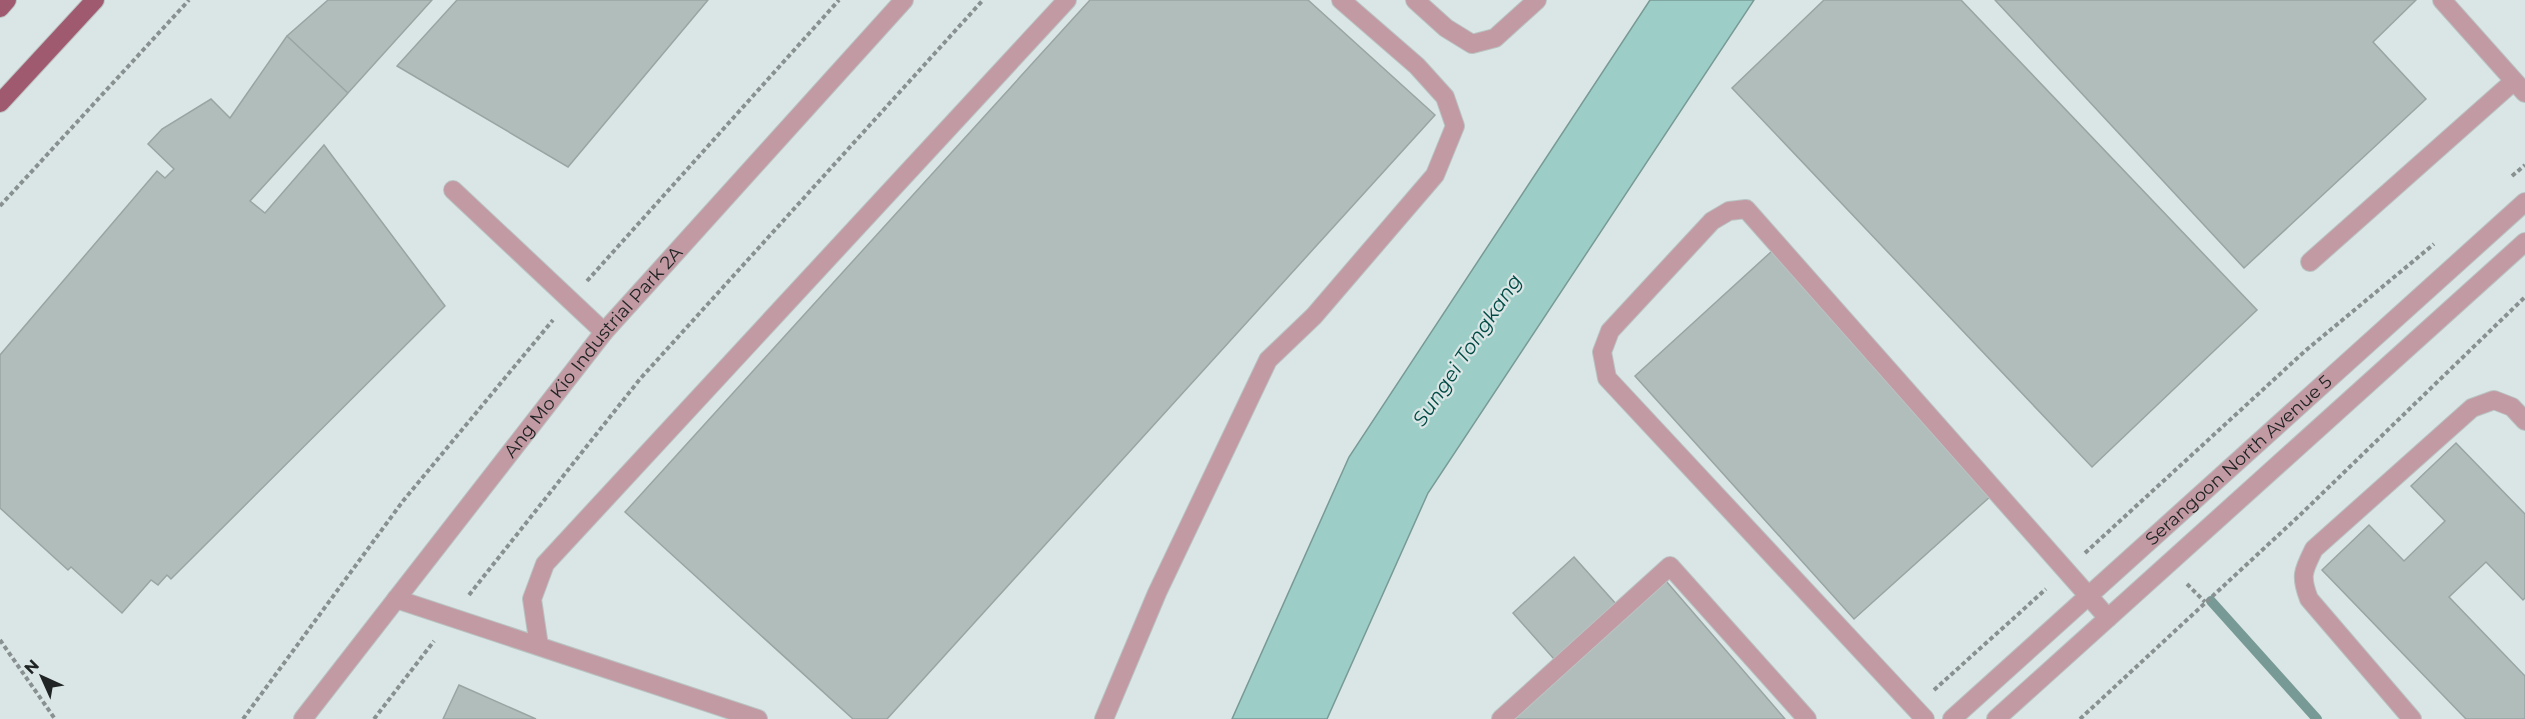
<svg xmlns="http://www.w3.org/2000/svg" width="2525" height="719" viewBox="0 0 2525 719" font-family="Montserrat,sans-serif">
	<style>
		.water { fill: #9dcdc7; stroke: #789a96; stroke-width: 1.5 }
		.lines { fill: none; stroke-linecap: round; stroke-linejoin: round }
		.stream { stroke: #789a96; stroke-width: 10 }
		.building { fill: #b1bdbb; stroke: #99a5a3; stroke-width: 1.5 }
		.service-casing { stroke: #b9c3c2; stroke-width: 20 }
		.minor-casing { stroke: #b9c3c2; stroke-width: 20 }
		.tertiary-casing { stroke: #b9c3c2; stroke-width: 20 }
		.primary-casing { stroke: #b9c3c2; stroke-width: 20 }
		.path { stroke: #889090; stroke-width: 4; stroke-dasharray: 4.5 3; stroke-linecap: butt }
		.service { stroke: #c29aa4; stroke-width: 18 }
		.minor { stroke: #c29aa4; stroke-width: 18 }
		.tertiary { stroke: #c29aa4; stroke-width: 18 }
		.primary { stroke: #a05a6f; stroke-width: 18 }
		.labels { text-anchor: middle; stroke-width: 4.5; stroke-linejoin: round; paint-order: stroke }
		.street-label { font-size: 18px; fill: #202424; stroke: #dae6e5 }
		.water-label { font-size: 20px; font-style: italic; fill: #004a45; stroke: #dae6e5 }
	</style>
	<rect width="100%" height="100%" fill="#dae6e5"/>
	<path class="water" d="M 1650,0 L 1754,0 L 1428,493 L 1327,719 L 1232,719 L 1349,457 Z"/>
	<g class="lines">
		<path class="stream" d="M 2211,601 L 2317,719"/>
	</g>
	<path class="building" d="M 328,0 L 432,0 L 348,93 L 287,36 Z
		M 457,0 L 708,0 L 568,167 L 397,66 Z
		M 1090,0 L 1308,0 L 1435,115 L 887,719 L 853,719 L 625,512 Z
		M 1824,0 L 1961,0 L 2257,310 L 2092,467 L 1732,88 Z
		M 1995,0 L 2416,0 L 2373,42 L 2426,99 L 2244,268 Z
		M 287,36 L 348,93 L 250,201 L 265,213 L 324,145 L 445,306 L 171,579 L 167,575 L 158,585 L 151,580 L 122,613 L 71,567 L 68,570 L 0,508 L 0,355 L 157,171 L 165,178 L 174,169 L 148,144 L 162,129 L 211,99 L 230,118 Z
		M 1772,251 L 1992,495 L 1854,619 L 1635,376 Z
		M 2456,443 L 2525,514 L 2525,598 L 2523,600 L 2486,562 L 2449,597 L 2525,676 L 2525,719 L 2466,719 L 2322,570 L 2369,525 L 2404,561 L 2445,521 L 2411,486 Z
		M 1574,557 L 1616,604 L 1554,659 L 1513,613 Z
		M 1666,581 L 1785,719 L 1510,719 Z
		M 459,685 L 536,719 L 443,719 Z"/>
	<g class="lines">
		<defs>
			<path id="service" d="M 1415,0 L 1446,28 L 1472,44 L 1495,38 L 1537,0
				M 2442,0 L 2525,93
				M 453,190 L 604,332
				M 2310,262 L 2514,81
				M 396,599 L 758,719
				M 539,646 L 532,599 L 545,564 L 1067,0
				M 1104,719 L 1157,593 L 1268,360 L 1314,316 L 1435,175 L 1455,126 L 1445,97 L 1417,66 L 1341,0
				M 1501,719 L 1670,566 L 1807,719
				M 1925,719 L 1607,378 L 1602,352 L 1610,331 L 1712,221 L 1729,211 L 1746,209 L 2108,618
				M 2412,719 L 2309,599 C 2300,576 2303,571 2314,549 L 2472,408 L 2494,400 L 2512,407 L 2525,421"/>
			<g id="minor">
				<path id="s1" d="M 303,719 L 604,332 L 904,0"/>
			</g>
			<g id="tertiary">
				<path id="s2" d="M 1952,719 L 2525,202"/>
				<path d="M 1996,719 L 2525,242"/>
			</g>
			<path id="primary" d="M 0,8 L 7,0
				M 0,103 L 95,0"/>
		</defs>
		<use href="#service" class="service-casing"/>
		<use href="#minor" class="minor-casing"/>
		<use href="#tertiary" class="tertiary-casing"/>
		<use href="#primary" class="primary-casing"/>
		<path class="path" d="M 2512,176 L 2525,165
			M 0,206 L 189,0
			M 587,281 L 839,0
			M 2085,553 L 2305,351 L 2434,244
			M 2187,584 L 2205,602
			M 469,595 L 640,379 L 983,0
			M 0,640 L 55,719
			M 1934,690 L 2046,589
			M 243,719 L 403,501 L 553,320
			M 374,719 L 434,641
			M 2080,719 L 2300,515 L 2525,297"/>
		<use href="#service" class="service"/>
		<use href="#minor" class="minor"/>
		<use href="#tertiary" class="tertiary"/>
		<use href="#primary" class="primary"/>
	</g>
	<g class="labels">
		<g class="street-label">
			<text dy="6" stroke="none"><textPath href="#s1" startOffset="468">Ang Mo Kio Industrial Park 2A</textPath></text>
			<text dy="6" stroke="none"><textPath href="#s2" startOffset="386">Serangoon North Avenue 5</textPath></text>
		</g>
		<g class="water-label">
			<text transform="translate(1467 350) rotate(-56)" y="7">Sungei Tongkang</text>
		</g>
	</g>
	<g transform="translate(42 677) rotate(315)" stroke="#dae6e5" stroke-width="4.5" paint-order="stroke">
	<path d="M0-4.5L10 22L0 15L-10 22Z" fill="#202424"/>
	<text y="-9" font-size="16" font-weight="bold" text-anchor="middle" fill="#202424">N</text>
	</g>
</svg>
